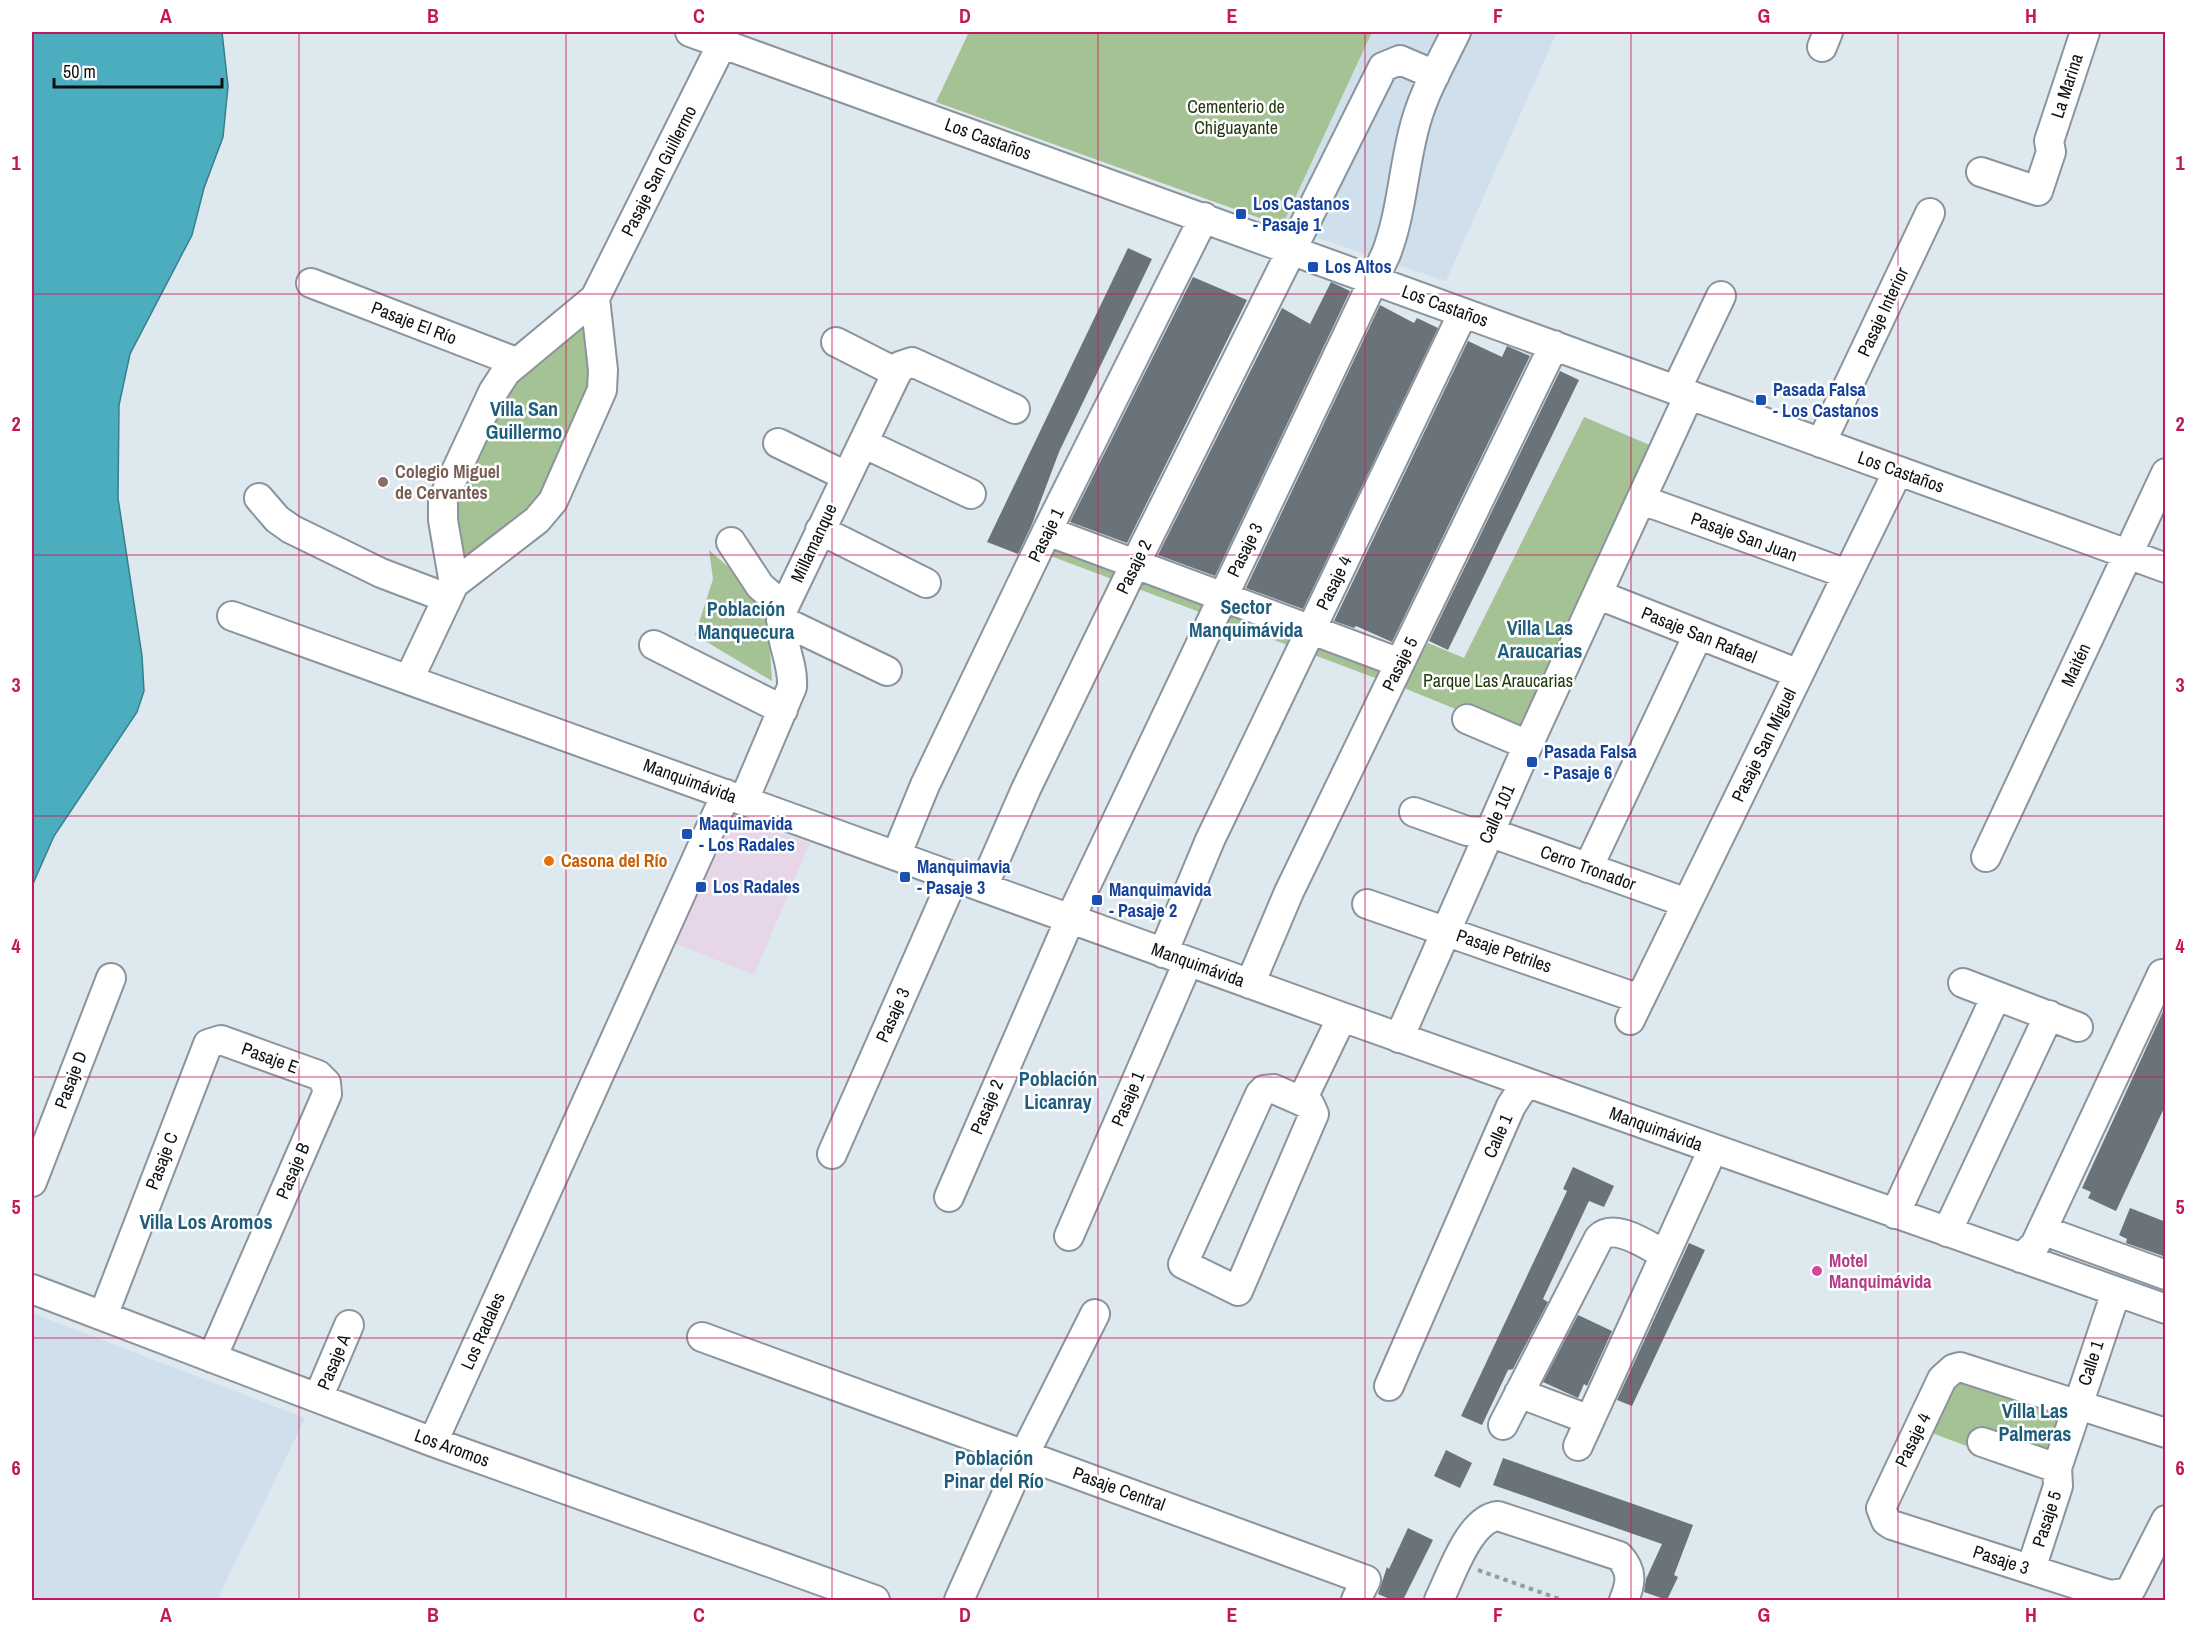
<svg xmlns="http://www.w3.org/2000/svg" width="2197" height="1632" viewBox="0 0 2197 1632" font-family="'Archivo Narrow',sans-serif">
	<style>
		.built { fill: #cfdfec }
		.education { fill: #e6d6e8 }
		.green { fill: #a5c294 }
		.water { fill: #4badbe; stroke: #397e8b; stroke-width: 1.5 }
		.building { fill: #6b737a }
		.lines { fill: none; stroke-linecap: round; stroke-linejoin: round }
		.minor-casing { stroke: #8b949c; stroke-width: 32 }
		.path { stroke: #959ca1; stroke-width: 4; stroke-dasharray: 4.5 4.5; stroke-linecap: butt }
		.minor { stroke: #fff; stroke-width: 28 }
		.grid { fill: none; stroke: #c2185b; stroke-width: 1.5; stroke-opacity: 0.55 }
		.transit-dot { fill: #1a4fb4; stroke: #fff; stroke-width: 2 }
		.education-dot { fill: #8d6e63; stroke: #fff; stroke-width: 2 }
		.food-dot { fill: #e8710a; stroke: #fff; stroke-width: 2 }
		.hotel-dot { fill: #d1479c; stroke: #fff; stroke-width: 2 }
		.labels { text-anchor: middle; stroke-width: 5; stroke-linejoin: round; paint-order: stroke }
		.street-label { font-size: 18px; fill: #0e1113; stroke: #fff }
		.park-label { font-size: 18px; fill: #223a0e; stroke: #fff }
		.transit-label { font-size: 18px; font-weight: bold; fill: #164399; stroke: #fff; text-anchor: start }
		.education-label { font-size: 18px; font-weight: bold; fill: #785e54; stroke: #fff; text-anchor: start }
		.food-label { font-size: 18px; font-weight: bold; fill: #c56008; stroke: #fff; text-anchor: start }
		.hotel-label { font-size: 18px; font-weight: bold; fill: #b23c85; stroke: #fff; text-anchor: start }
		.neighbourhood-label { font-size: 20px; font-weight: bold; fill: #1f5d7c; stroke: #fff }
		.neatline { fill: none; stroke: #c2185b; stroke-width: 2 }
		.grid-label { font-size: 20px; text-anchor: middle; font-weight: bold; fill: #c2185b }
	</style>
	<rect width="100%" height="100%" fill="#dee8ef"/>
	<path class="built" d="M 1372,32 L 1557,32 L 1446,281 L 1282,226 Z
		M 32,1313 L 305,1418 L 217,1600 L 32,1600 Z"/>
	<path class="education" d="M 733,817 L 810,843 L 754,975 L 674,943 Z"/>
	<path class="green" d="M 969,32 L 1372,32 L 1282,226 L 936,102 Z
		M 584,323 L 591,380 L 540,497 L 533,508 L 461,562 L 455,502 L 505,390 Z
		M 1584,417 L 1652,446 L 1519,735 L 1399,686 L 1428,643 L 1464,658 Z
		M 1052,546 L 1382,669 L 1378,679 L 1048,555 Z
		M 709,550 L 767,601 L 772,681 L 695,635 L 713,579 Z
		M 1956,1376 L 2065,1408 L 2047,1457 L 1972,1448 L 1929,1432 Z"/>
	<path class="water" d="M 32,32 L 222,32 L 228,86 L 223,137 L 204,188 L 192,235 L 130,354 L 119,405 L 118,498 L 142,656 L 144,691 L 137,712 L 54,836 L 32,886 Z"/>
	<path class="building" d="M 1128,248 L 1152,259 L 1059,452 L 1032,524 L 1018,554 L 987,542 Z
		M 1193,277 L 1247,300 L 1127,543 L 1070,522 Z
		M 1331,282 L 1350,291 L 1215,576 L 1158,555 L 1282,308 L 1310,324 Z
		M 1380,305 L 1414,323 L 1417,318 L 1438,328 L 1303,609 L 1246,588 Z
		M 1468,341 L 1502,357 L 1507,346 L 1530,356 L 1392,642 L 1356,626 L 1354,628 L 1334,621 Z
		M 1560,371 L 1579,380 L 1448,650 L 1429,641 Z
		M 2166,1005 L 2166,1104 L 2116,1211 L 2088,1198 L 2091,1192 L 2082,1188 Z
		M 1573,1167 L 1614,1186 L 1604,1207 L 1589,1201 L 1543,1299 L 1548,1302 L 1513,1369 L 1508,1370 L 1482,1425 L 1461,1416 L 1567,1191 L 1563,1189 Z
		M 2130,1208 L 2166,1222 L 2166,1257 L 2126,1243 L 2127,1239 L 2119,1235 Z
		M 1689,1243 L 1705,1250 L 1632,1406 L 1617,1400 Z
		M 1578,1315 L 1612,1331 L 1587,1386 L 1584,1384 L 1578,1398 L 1543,1382 Z
		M 1446,1450 L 1472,1463 L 1460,1488 L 1434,1476 Z
		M 1503,1458 L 1693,1525 L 1674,1575 L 1678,1577 L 1667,1600 L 1644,1592 L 1646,1579 L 1662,1544 L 1493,1485 Z
		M 1408,1528 L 1433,1540 L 1403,1600 L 1392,1600 L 1378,1594 L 1387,1567 L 1389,1569 Z"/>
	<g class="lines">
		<defs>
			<path id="minor" d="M 690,32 L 2166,568
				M 1822,47 L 1828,32
				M 1981,172 L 2038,191 L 2051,152 L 2049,141 L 2085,32
				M 311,283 L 516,362
				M 836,342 L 897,373
				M 1676,390 L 1721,296
				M 778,443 L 846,476
				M 863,443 L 971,494
				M 1821,443 L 1930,213
				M 259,498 L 277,519 L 291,529 L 381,573 L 447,598
				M 1642,500 L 1847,574
				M 820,530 L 926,583
				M 1047,531 L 1400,663
				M 731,542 L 760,586 L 784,607
				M 454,584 L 443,520 L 443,499 L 493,392 L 506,372 L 595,298 L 722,44
				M 1599,595 L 1799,674
				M 232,616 L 1342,1017 L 2166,1309
				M 781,620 L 887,671
				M 654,645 L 783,710
				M 409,679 L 454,584 L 537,520 L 553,501 L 602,390 L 603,370 L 595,298
				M 1467,719 L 1528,745
				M 744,800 L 792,687 C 794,659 775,635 784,607 L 900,366 L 912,362 L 1015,409
				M 1414,812 L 1467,831 L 1489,832 L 1687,903
				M 896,856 L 925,785 L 1047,531 L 1204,217
				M 1986,857 L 2166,473
				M 1588,868 L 1698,635
				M 983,887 L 1026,789 L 1135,564 L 1383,67 L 1400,60 L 1435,75
				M 1367,904 L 1640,999
				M 1163,953 L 1210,840 L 1463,313
				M 1963,983 L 2078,1027
				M 1250,984 L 1289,892 L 1554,345
				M 1630,1020 L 1898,471
				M 1399,1038 L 1528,745 L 1689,395
				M 1274,1089 L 1310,1105 L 1314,1114 L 1238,1291 L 1183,1264 L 1260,1094 L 1264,1090 Z
				M 1302,1100 L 1342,1017
				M 832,1154 L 954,877
				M 32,1182 L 111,978
				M 949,1197 L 1070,919 L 1386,254 C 1401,215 1403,173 1413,133 C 1421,97 1440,65 1456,32
				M 1895,1214 L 1996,996
				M 2042,1230 L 2166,1275
				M 1947,1232 L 2049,1015
				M 1069,1236 L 1188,962
				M 2021,1258 L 2035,1245 L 2162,974 L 2166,976
				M 32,1289 L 433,1442 L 875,1600
				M 103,1316 L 208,1044 L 221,1040 L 318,1075 L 326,1083 L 327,1094 L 212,1358
				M 702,1337 L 1366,1580 L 1356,1600
				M 1389,1386 L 1511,1106 L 1526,1083
				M 1519,1393 L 1590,1420
				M 318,1398 L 349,1325
				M 1503,1425 L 1599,1238 C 1615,1222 1648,1246 1664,1254
				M 2166,1433 L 1960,1367 L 1953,1369 L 1942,1379 L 1881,1508 L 1886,1521 L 1892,1525 L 2110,1595 L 2125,1593 L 2131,1589 L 2166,1520
				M 433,1442 L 726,794
				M 1982,1442 L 2057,1468
				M 1578,1446 L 1713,1149
				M 2031,1569 L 2058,1486 L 2057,1468 L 2116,1292
				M 959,1600 L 1024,1455 L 1095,1314
				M 1439,1600 C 1451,1576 1469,1519 1498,1516 L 1619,1556 C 1633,1571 1631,1583 1624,1600"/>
		</defs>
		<use href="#minor" class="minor-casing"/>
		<path class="path" d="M 1478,1570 L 1562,1600"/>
		<use href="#minor" class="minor"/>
	</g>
	<path class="grid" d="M 299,32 L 299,1600M 566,32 L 566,1600M 832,32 L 832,1600M 1098,32 L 1098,1600M 1365,32 L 1365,1600M 1631,32 L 1631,1600M 1898,32 L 1898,1600M 32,294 L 2166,294M 32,555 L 2166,555M 32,816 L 2166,816M 32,1077 L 2166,1077M 32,1338 L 2166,1338"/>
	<g class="transit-dot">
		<rect x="1235" y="208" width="12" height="12" rx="3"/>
		<rect x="1307" y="261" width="12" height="12" rx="3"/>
		<rect x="1755" y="394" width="12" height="12" rx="3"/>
		<rect x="1526" y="756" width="12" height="12" rx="3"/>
		<rect x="681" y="828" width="12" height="12" rx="3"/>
		<rect x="899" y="871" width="12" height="12" rx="3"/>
		<rect x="695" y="881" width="12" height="12" rx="3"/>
		<rect x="1091" y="894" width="12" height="12" rx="3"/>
	</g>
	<circle class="education-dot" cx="383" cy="482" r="6"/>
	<circle class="food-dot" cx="549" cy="861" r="6"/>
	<circle class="hotel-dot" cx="1817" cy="1271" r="6"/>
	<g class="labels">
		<g class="street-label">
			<text transform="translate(2067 86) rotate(-72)" y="6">La Marina</text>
			<text transform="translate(988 139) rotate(20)" y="6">Los Castaños</text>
			<text transform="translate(659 171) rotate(-63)" y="6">Pasaje San Guillermo</text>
			<text transform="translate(1445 306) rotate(20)" y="6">Los Castaños</text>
			<text transform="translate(1883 312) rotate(-65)" y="6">Pasaje Interior</text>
			<text transform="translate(414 323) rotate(21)" y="6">Pasaje El Río</text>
			<text transform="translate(1901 472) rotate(20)" y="6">Los Castaños</text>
			<text transform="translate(1046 535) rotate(-64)" y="6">Pasaje 1</text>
			<text transform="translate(1744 537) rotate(20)" y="6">Pasaje San Juan</text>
			<text transform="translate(814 543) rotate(-65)" y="6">Millamanque</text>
			<text transform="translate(1245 550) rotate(-64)" y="6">Pasaje 3</text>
			<text transform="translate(1134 567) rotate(-64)" y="6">Pasaje 2</text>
			<text transform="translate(1334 583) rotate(-64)" y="6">Pasaje 4</text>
			<text transform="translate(1699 635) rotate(22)" y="6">Pasaje San Rafael</text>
			<text transform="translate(1400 664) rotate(-64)" y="6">Pasaje 5</text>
			<text transform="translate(2076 665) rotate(-65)" y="6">Maitén</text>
			<text transform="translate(1764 745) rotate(-64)" y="6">Pasaje San Miguel</text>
			<text transform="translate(690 781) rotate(20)" y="6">Manquimávida</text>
			<text transform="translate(1497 814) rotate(-66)" y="6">Calle 101</text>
			<text transform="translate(1588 868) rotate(20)" y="6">Cerro Tronador</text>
			<text transform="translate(1504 951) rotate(19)" y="6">Pasaje Petriles</text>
			<text transform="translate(1198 965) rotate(20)" y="6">Manquimávida</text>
			<text transform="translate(893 1015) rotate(-66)" y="6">Pasaje 3</text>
			<text transform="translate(270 1058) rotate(20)" y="6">Pasaje E</text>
			<text transform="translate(71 1080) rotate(-69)" y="6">Pasaje D</text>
			<text transform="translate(1128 1099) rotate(-67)" y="6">Pasaje 1</text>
			<text transform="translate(987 1107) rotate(-67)" y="6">Pasaje 2</text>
			<text transform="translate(1656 1129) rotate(20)" y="6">Manquimávida</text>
			<text transform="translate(1498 1136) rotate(-66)" y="6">Calle 1</text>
			<text transform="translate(162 1161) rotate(-69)" y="6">Pasaje C</text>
			<text transform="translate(293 1171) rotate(-67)" y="6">Pasaje B</text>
			<text transform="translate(483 1331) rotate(-66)" y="6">Los Radales</text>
			<text transform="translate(334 1362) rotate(-67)" y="6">Pasaje A</text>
			<text transform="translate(2091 1363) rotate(-72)" y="6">Calle 1</text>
			<text transform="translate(1913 1440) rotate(-64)" y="6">Pasaje 4</text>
			<text transform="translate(452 1448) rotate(20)" y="6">Los Aromos</text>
			<text transform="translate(1119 1489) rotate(20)" y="6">Pasaje Central</text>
			<text transform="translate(2047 1519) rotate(-72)" y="6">Pasaje 5</text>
			<text transform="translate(2001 1560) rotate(18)" y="6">Pasaje 3</text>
		</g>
		<g class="park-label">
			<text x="1236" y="113">Cementerio de<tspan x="1236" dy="21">Chiguayante</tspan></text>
			<text x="1498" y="687">Parque Las Araucarias</text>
		</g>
		<g class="transit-label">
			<text x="1253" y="210">Los Castanos<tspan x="1253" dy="21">- Pasaje 1</tspan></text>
			<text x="1325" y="273">Los Altos</text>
			<text x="1773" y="396">Pasada Falsa<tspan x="1773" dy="21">- Los Castanos</tspan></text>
			<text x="1544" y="758">Pasada Falsa<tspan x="1544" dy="21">- Pasaje 6</tspan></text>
			<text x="699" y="830">Maquimavida<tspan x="699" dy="21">- Los Radales</tspan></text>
			<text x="917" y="873">Manquimavia<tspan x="917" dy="21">- Pasaje 3</tspan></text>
			<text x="713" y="893">Los Radales</text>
			<text x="1109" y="896">Manquimavida<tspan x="1109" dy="21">- Pasaje 2</tspan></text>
		</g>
		<g class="education-label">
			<text x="395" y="478">Colegio Miguel<tspan x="395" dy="21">de Cervantes</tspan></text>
		</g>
		<g class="food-label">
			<text x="561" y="867">Casona del Río</text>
		</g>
		<g class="hotel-label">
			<text x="1829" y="1267">Motel<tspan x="1829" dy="21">Manquimávida</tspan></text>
		</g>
		<g class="neighbourhood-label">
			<text x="524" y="416">Villa San<tspan x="524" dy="23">Guillermo</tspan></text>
			<text x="1246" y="614">Sector<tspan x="1246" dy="23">Manquimávida</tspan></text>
			<text x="746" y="616">Población<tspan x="746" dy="23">Manquecura</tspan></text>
			<text x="1540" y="635">Villa Las<tspan x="1540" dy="23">Araucarias</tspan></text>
			<text x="1058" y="1086">Población<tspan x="1058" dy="23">Licanray</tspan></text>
			<text x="206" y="1229">Villa Los Aromos</text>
			<text x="2035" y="1418">Villa Las<tspan x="2035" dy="23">Palmeras</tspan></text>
			<text x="994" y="1465">Población<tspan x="994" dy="23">Pinar del Río</tspan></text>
		</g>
	</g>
	<rect width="2197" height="1632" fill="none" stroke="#ffffff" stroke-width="66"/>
	<path d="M54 78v9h168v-9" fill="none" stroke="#0e1113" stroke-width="3"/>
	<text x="63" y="78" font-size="18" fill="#0e1113" stroke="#ffffff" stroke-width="4.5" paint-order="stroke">50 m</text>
	<rect x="33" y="33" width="2131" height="1566" class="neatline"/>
	<g class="grid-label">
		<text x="166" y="23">A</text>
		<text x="433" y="23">B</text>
		<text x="699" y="23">C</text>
		<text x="965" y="23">D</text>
		<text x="1232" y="23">E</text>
		<text x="1498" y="23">F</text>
		<text x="1764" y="23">G</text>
		<text x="2031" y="23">H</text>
		<text x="16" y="170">1</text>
		<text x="2180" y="170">1</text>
		<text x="16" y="431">2</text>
		<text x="2180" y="431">2</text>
		<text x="16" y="692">3</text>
		<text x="2180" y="692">3</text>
		<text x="16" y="953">4</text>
		<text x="2180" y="953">4</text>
		<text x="16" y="1214">5</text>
		<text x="2180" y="1214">5</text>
		<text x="16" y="1475">6</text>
		<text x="2180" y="1475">6</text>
		<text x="166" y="1622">A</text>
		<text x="433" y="1622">B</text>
		<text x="699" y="1622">C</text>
		<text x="965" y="1622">D</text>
		<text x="1232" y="1622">E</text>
		<text x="1498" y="1622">F</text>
		<text x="1764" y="1622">G</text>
		<text x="2031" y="1622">H</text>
	</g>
</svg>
